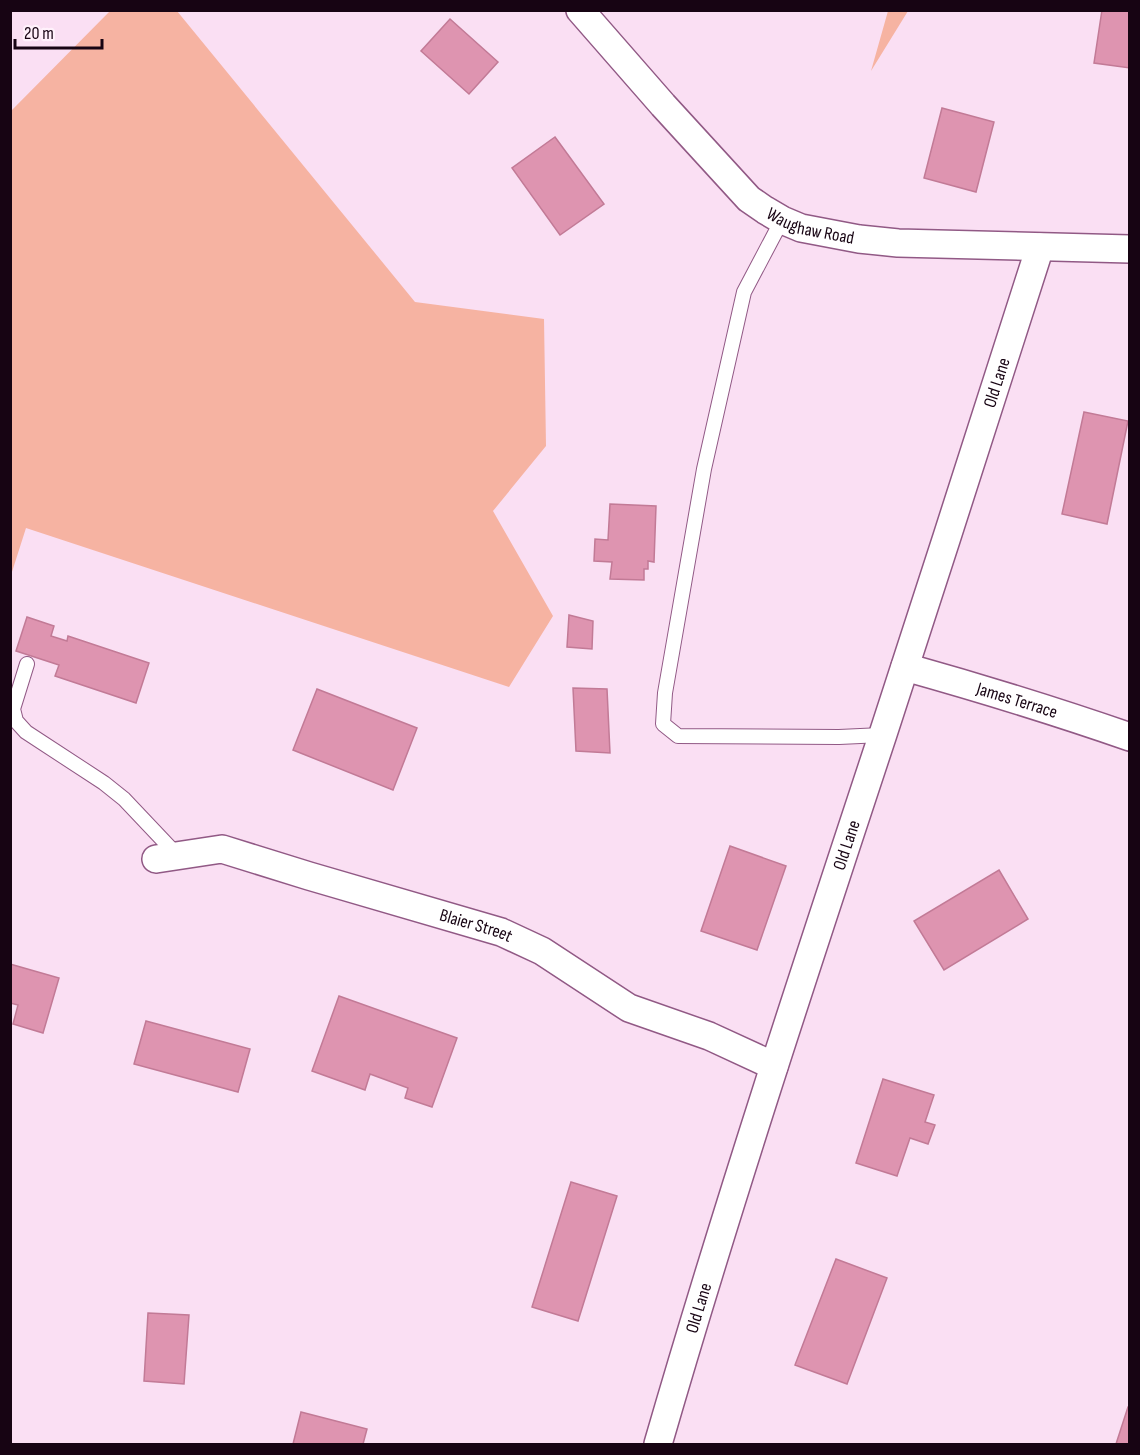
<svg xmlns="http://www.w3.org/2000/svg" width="1140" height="1455" viewBox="0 0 1140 1455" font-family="'Sofia Sans Condensed',sans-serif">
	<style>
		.green { fill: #f6b3a2 }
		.building { fill: #de94b0; stroke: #c27a96; stroke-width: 1.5 }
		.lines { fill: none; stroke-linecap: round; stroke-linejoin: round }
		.service-casing { stroke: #915985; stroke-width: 16 }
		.minor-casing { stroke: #915985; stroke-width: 30 }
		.service { stroke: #fff; stroke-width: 14 }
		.minor { stroke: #fff; stroke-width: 27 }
		.labels { text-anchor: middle; stroke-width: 4.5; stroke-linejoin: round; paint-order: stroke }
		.street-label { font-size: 18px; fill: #170413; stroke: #fff1fb }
	</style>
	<rect width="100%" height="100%" fill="#fadff3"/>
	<path class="green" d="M 110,11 L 177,11 L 415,302 L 544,319 L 546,446 L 493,511 L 553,616 L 509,687 L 26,528 L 11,575 L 11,111 Z
		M 888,11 L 908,11 L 871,71 Z"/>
	<path class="building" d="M 1102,10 L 1130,10 L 1130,68 L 1094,63 Z
		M 450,19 L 498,62 L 469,94 L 421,51 Z
		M 942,108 L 994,122 L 976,192 L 924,178 Z
		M 555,137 L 604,204 L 560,235 L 512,168 Z
		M 1084,412 L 1128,421 L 1107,524 L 1062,514 Z
		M 610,504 L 656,506 L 654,562 L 648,561 L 648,569 L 644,569 L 644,580 L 610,579 L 612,562 L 594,561 L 595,539 L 608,540 Z
		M 569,615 L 593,621 L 592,649 L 567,647 Z
		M 27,617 L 54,626 L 51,636 L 67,641 L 68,636 L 149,663 L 136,703 L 55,676 L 59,665 L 16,651 Z
		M 573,688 L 607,689 L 610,753 L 576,751 Z
		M 317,689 L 417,728 L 393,790 L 293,750 Z
		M 730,846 L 786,866 L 757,950 L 701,931 Z
		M 999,870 L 1028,919 L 944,970 L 914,921 Z
		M 10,964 L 59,978 L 43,1033 L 13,1024 L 18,1005 L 10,1003 Z
		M 339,996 L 457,1038 L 432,1107 L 405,1098 L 408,1088 L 370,1074 L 365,1090 L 312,1071 Z
		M 146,1021 L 250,1049 L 238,1092 L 134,1064 Z
		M 883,1079 L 934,1095 L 925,1122 L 935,1125 L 928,1144 L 910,1138 L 897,1176 L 856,1163 Z
		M 571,1182 L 617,1196 L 578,1321 L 532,1307 Z
		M 836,1259 L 887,1278 L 847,1384 L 795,1365 Z
		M 148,1313 L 189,1315 L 184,1384 L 144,1381 Z
		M 1128,1407 L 1130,1407 L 1130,1444 L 1116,1444 Z
		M 301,1412 L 367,1429 L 363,1444 L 293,1444 Z"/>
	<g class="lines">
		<defs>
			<path id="service" d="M 782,220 L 744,292 L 704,469 L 665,693 L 663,724 L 678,736 L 839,737 L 882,735
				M 27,664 L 13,709 L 16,721 L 26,732 L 104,783 L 124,799 L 177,855"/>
			<g id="minor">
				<path id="s1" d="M 580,10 L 663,105 L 749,199 L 765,210 L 782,220 L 801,228 L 859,239 L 898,243 L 1130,249"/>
				<path id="s2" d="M 905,667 C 980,688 1055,711 1130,737"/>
				<path id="s3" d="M 156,859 L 222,849 L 309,876 L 501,932 L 542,951 L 629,1008 L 709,1036 L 774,1066"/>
				<path id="s4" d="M 658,1444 C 727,1206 805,970 883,734 C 936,572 988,409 1040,247"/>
			</g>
		</defs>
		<use href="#service" class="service-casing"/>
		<use href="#minor" class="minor-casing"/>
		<use href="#service" class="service"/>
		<use href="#minor" class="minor"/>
	</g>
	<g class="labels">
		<g class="street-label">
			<text dy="6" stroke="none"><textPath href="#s1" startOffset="322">Waughaw Road</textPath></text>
			<text dy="6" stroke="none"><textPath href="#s4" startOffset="1114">Old Lane</textPath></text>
			<text dy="6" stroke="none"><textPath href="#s2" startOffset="117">James Terrace</textPath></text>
			<text dy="6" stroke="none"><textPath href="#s4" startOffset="628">Old Lane</textPath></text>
			<text dy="6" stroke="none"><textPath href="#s3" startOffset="332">Blaier Street</textPath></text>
			<text dy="6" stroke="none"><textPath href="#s4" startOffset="142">Old Lane</textPath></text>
		</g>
	</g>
	<rect width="1140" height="1455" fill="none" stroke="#170413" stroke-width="24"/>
	<path d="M15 39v9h87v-9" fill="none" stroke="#170413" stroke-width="3"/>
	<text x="24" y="39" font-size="18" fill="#170413" stroke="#fff1fb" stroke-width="4.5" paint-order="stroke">20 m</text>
</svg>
